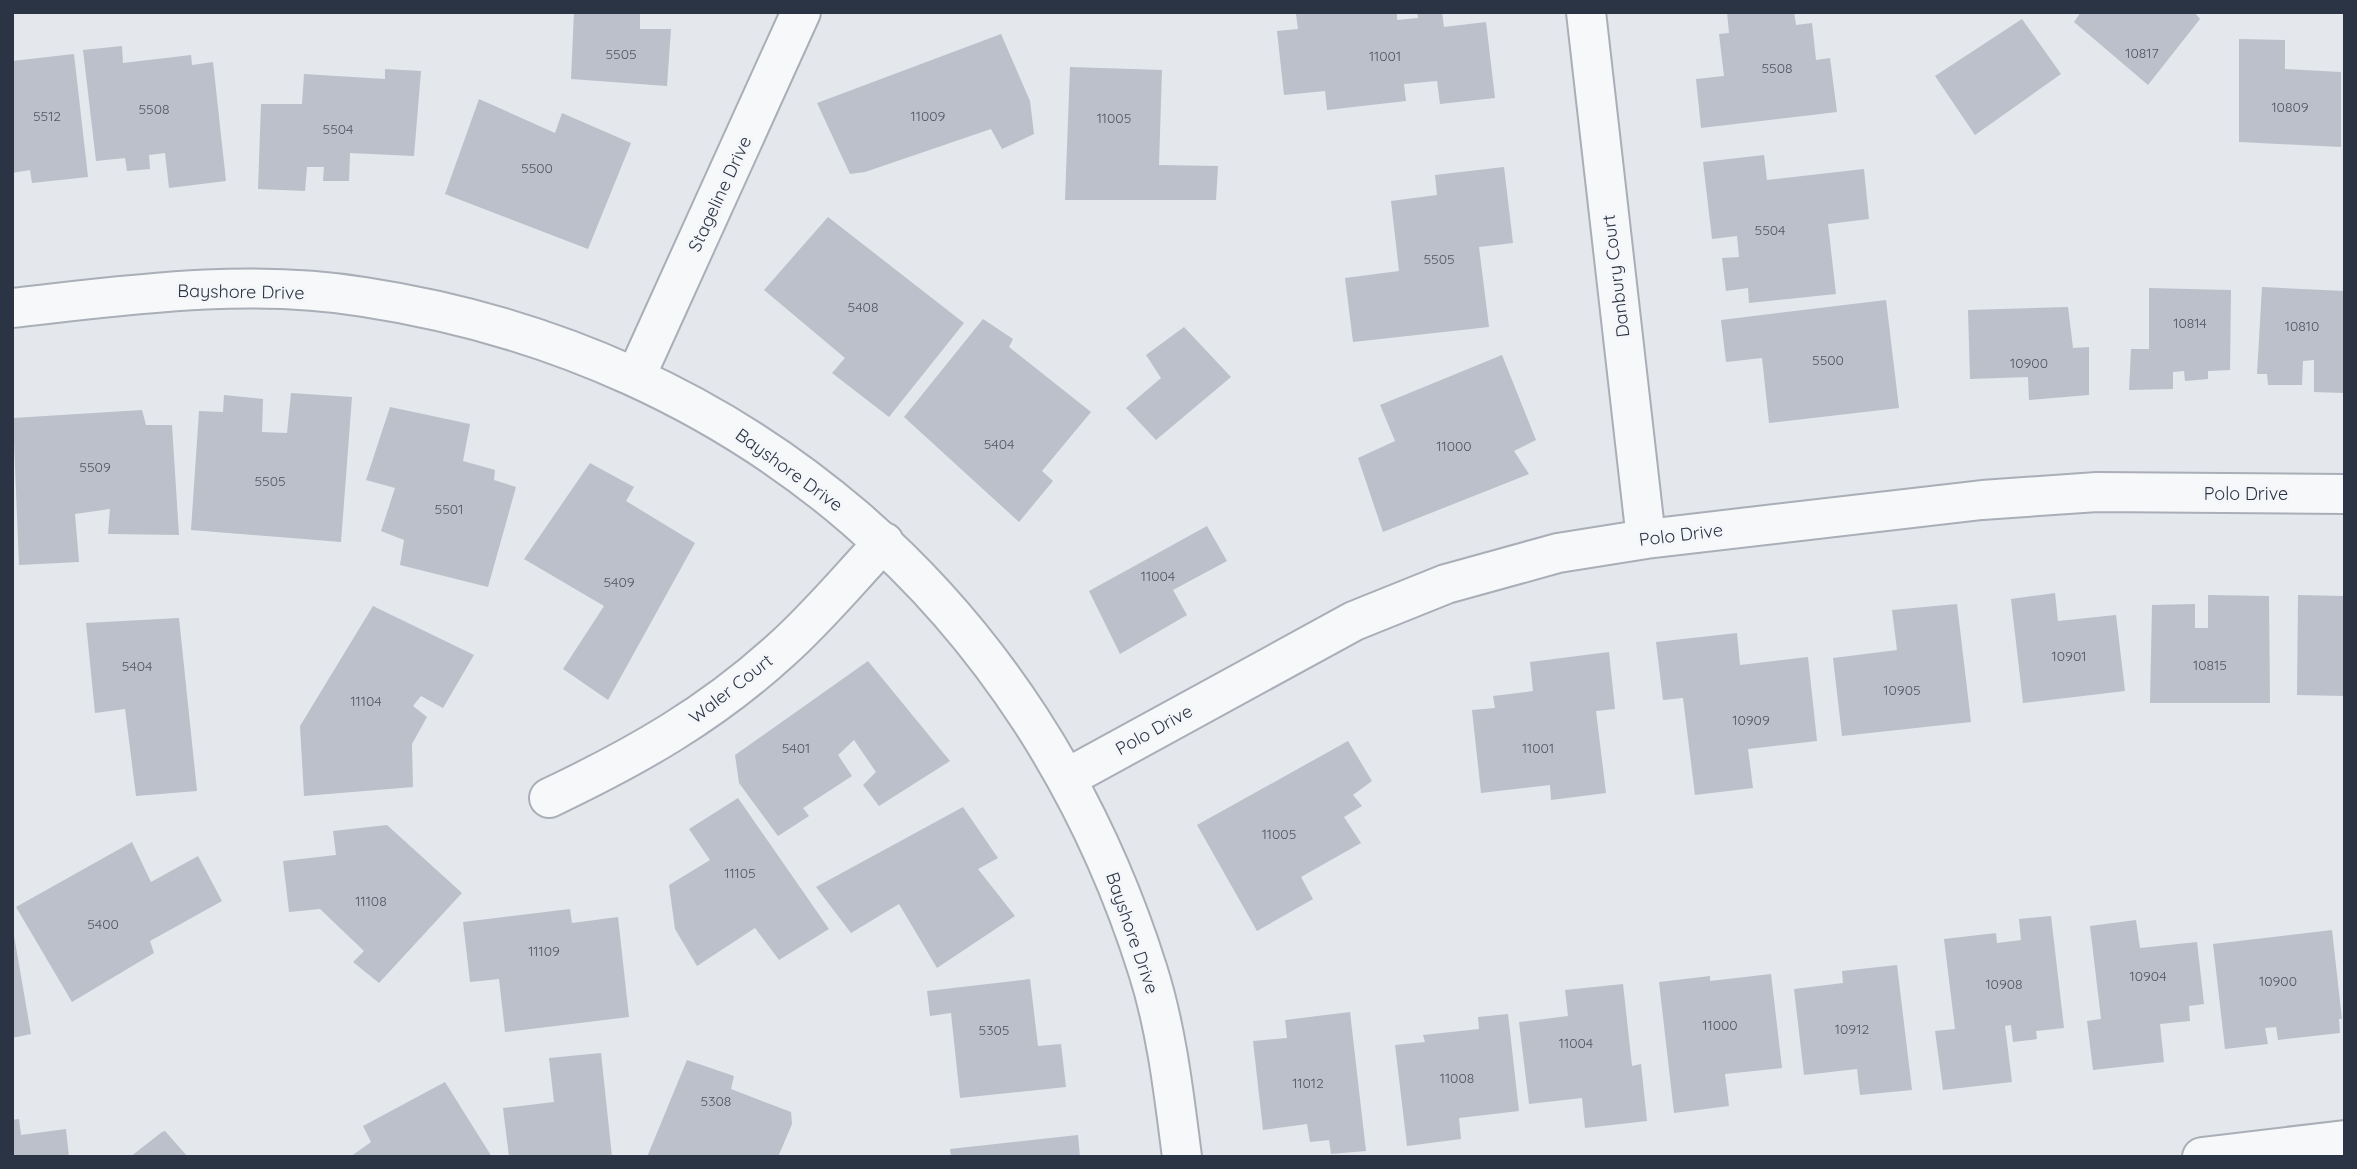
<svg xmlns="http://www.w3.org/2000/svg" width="2357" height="1169" viewBox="0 0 2357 1169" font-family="Quicksand,sans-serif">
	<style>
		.building { fill: #bbc0ca }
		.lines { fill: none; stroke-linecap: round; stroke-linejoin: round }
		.minor-casing { stroke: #a9aeb7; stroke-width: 42 }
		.minor { stroke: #f7f8fa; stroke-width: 38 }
		.labels { text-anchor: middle; stroke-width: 6; stroke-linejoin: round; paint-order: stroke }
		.number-label { font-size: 14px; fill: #4f5766 }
		.street-label { font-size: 18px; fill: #2b3445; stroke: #f4f6f9 }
	</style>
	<rect width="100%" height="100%" fill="#e4e7ec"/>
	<path class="building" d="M 574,12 L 640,12 L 640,29 L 671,29 L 667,86 L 571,79 Z
		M 1309,12 L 1397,12 L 1397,20 L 1418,18 L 1417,12 L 1442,12 L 1444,27 L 1486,22 L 1495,98 L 1440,104 L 1437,81 L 1404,84 L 1406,101 L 1327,110 L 1325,91 L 1284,95 L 1277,31 L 1298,29 L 1296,14 Z
		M 1727,12 L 1794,12 L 1796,25 L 1812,23 L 1816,60 L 1830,58 L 1837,112 L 1701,128 L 1696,79 L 1724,76 L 1719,34 L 1729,33 Z
		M 2081,12 L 2194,12 L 2200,19 L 2148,85 L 2074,22 Z
		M 2022,19 L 2061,74 L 1975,135 L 1935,76 Z
		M 1001,34 L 1030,101 L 1034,134 L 1002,149 L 991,129 L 865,172 L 850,174 L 817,103 Z
		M 2239,39 L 2285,40 L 2285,69 L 2341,72 L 2341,147 L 2239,142 Z
		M 122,46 L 123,63 L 191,55 L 192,65 L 213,62 L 226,181 L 169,188 L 165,153 L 149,155 L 150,169 L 127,171 L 125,158 L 96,161 L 83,50 Z
		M 74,54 L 88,177 L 32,183 L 30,170 L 12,173 L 12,61 Z
		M 1070,67 L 1162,70 L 1159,165 L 1218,166 L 1216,200 L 1065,200 Z
		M 385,69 L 421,71 L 414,156 L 350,153 L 349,181 L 323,181 L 324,167 L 307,167 L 305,191 L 258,189 L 261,104 L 302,104 L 304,74 L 385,79 Z
		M 479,99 L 555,133 L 562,113 L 631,143 L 588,249 L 445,194 Z
		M 1764,155 L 1767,180 L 1864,169 L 1869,219 L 1828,224 L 1836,294 L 1749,303 L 1748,288 L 1726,291 L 1722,258 L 1739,257 L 1737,236 L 1712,239 L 1703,162 Z
		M 1504,167 L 1513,243 L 1479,247 L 1489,327 L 1353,342 L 1345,278 L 1399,271 L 1391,201 L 1437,195 L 1435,175 Z
		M 828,217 L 964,323 L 889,417 L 832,373 L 845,358 L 764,290 Z
		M 2262,287 L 2345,291 L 2345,393 L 2314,392 L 2314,360 L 2303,361 L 2302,385 L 2268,385 L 2267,374 L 2257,374 Z
		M 2149,288 L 2231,290 L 2230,370 L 2208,371 L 2208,379 L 2185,381 L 2184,371 L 2173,372 L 2173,389 L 2129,390 L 2131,349 L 2149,349 Z
		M 1886,300 L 1899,408 L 1769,423 L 1762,358 L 1726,362 L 1721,320 Z
		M 2068,307 L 2073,348 L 2089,347 L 2089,395 L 2029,400 L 2028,377 L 1970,379 L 1968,310 Z
		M 983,319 L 1013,339 L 1009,347 L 1091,412 L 1042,471 L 1053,481 L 1019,522 L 904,417 Z
		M 1184,327 L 1231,377 L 1156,440 L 1126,408 L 1161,378 L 1146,355 Z
		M 1502,355 L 1536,440 L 1514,451 L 1529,474 L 1383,532 L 1358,458 L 1395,441 L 1380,405 Z
		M 291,393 L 352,397 L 341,542 L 191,530 L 199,411 L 223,412 L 224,395 L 263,399 L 262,432 L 287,433 Z
		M 390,407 L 470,424 L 463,461 L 495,470 L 494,480 L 516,487 L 488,587 L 400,565 L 404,540 L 381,531 L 395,488 L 366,480 Z
		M 142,410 L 146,425 L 172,425 L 179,535 L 108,534 L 110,509 L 75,514 L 79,562 L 19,565 L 13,418 Z
		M 590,463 L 634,487 L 626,501 L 695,543 L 608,700 L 563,669 L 604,606 L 524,559 Z
		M 1207,526 L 1227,561 L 1173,590 L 1187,615 L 1120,654 L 1089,591 Z
		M 2055,593 L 2058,621 L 2116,615 L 2125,691 L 2023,703 L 2011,599 Z
		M 2208,595 L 2269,596 L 2270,703 L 2150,703 L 2152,605 L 2195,604 L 2195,628 L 2208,628 Z
		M 2298,595 L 2343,596 L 2345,696 L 2297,695 Z
		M 1957,604 L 1971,722 L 1842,736 L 1833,658 L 1897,650 L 1892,610 Z
		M 373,606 L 474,655 L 443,708 L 421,696 L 413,706 L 427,717 L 412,744 L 413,787 L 304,796 L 300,726 Z
		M 179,618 L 197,791 L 136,796 L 125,709 L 95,713 L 86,623 Z
		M 1737,633 L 1740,665 L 1808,657 L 1817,741 L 1748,749 L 1753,788 L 1695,795 L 1683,698 L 1663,700 L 1656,642 Z
		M 1609,652 L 1615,709 L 1596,711 L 1606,793 L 1551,800 L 1550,785 L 1481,793 L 1472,710 L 1495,708 L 1493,696 L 1533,691 L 1530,662 Z
		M 868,661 L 950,761 L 879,806 L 863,785 L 876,772 L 854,740 L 838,755 L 852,776 L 803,808 L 809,816 L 778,836 L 739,783 L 735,755 Z
		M 1348,741 L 1372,781 L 1353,795 L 1362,806 L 1344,817 L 1361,843 L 1301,877 L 1313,899 L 1257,931 L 1197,825 Z
		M 738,798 L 829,929 L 779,960 L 755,928 L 697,966 L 675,929 L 669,885 L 710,860 L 689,829 Z
		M 963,807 L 998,858 L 978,869 L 1015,916 L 937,968 L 899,904 L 851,933 L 816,887 Z
		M 387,825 L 462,893 L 379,983 L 353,962 L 364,951 L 320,909 L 289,912 L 283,861 L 336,855 L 333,831 Z
		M 132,842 L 151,882 L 198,856 L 222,901 L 150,941 L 154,953 L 72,1002 L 16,907 Z
		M 570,909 L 572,923 L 618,917 L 629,1017 L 505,1032 L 499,979 L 470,982 L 463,922 Z
		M 2051,916 L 2064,1028 L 2036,1031 L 2037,1039 L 2013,1042 L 2011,1025 L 2005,1026 L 2012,1082 L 1943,1090 L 1935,1031 L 1955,1029 L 1944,939 L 1996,933 L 1997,943 L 2021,940 L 2019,919 Z
		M 2136,920 L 2140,948 L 2197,942 L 2204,1004 L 2189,1006 L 2190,1021 L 2160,1024 L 2164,1062 L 2093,1070 L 2087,1021 L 2101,1019 L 2090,926 Z
		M 12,924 L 31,1034 L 12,1038 Z
		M 2332,930 L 2342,1019 L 2339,1019 L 2340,1033 L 2278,1040 L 2276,1027 L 2265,1028 L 2268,1044 L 2225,1049 L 2213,944 Z
		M 1897,965 L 1912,1090 L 1860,1095 L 1857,1069 L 1804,1075 L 1794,989 L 1843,983 L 1842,971 Z
		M 1771,974 L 1782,1068 L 1725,1074 L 1729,1106 L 1674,1113 L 1659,982 L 1710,976 L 1710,981 Z
		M 1030,979 L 1038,1046 L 1061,1044 L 1066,1087 L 960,1098 L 951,1013 L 930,1016 L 927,991 Z
		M 1623,984 L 1632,1066 L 1641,1064 L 1647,1121 L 1585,1128 L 1582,1098 L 1529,1104 L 1519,1022 L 1568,1016 L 1565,990 Z
		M 1350,1012 L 1366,1151 L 1331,1154 L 1329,1140 L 1310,1142 L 1307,1124 L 1263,1130 L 1253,1041 L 1287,1038 L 1285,1020 Z
		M 1508,1014 L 1519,1111 L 1459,1118 L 1461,1139 L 1407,1146 L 1395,1045 L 1425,1042 L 1423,1035 L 1479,1029 L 1478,1017 Z
		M 601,1053 L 612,1157 L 509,1157 L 503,1108 L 554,1102 L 549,1058 Z
		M 687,1060 L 734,1076 L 731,1089 L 791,1112 L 792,1124 L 778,1157 L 647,1157 Z
		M 445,1082 L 492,1157 L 350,1157 L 371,1142 L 363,1126 Z
		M 19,1119 L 21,1135 L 66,1129 L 69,1157 L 12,1157 L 12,1120 Z
		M 165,1131 L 188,1157 L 130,1157 L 162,1132 Z
		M 1078,1135 L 1080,1157 L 951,1157 L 950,1149 Z"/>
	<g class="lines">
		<defs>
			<path id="minor" d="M 1586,12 L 1646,539
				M 12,308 C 129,295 247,278 364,297 C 744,355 1033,605 1148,971 C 1167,1031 1174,1095 1182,1157
				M 636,376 L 801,12
				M 1067,778 L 1354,621 L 1446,584 L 1558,553 L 1646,539 L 1982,500 L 2097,492 L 2345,494
				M 549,798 C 635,757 710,715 781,650 C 818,617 850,578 884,542
				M 2202,1157 L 2345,1140"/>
		</defs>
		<use href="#minor" class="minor-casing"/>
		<use href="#minor" class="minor"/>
	</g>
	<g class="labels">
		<g class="number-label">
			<text x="2142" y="58">10817</text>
			<text x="621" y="59">5505</text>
			<text x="1385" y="61">11001</text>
			<text x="1777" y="73">5508</text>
			<text x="2290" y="112">10809</text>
			<text x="154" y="114">5508</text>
			<text x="47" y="121">5512</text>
			<text x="928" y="121">11009</text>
			<text x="1114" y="123">11005</text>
			<text x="338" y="134">5504</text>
			<text x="537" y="173">5500</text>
			<text x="1770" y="235">5504</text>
			<text x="1439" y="264">5505</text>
			<text x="863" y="312">5408</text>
			<text x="2190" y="328">10814</text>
			<text x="2302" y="331">10810</text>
			<text x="1828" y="365">5500</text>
			<text x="2029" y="368">10900</text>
			<text x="999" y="449">5404</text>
			<text x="1454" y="451">11000</text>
			<text x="95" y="472">5509</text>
			<text x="270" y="486">5505</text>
			<text x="449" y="514">5501</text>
			<text x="1158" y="581">11004</text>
			<text x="619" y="587">5409</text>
			<text x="2069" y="661">10901</text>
			<text x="2210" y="670">10815</text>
			<text x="137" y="671">5404</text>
			<text x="1902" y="695">10905</text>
			<text x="366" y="706">11104</text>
			<text x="1751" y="725">10909</text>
			<text x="796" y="753">5401</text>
			<text x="1538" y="753">11001</text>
			<text x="1279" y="839">11005</text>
			<text x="740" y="878">11105</text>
			<text x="371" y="906">11108</text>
			<text x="103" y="929">5400</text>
			<text x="544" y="956">11109</text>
			<text x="2148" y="981">10904</text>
			<text x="2278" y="986">10900</text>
			<text x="2004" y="989">10908</text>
			<text x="1720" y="1030">11000</text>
			<text x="1852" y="1034">10912</text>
			<text x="994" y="1035">5305</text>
			<text x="1576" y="1048">11004</text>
			<text x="1457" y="1083">11008</text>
			<text x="1308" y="1088">11012</text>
			<text x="716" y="1106">5308</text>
		</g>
		<g class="street-label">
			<text transform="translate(720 194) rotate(-65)" y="6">Stageline Drive</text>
			<text transform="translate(1616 276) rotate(-97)" y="6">Danbury Court</text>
			<text transform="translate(241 292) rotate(1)" y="6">Bayshore Drive</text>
			<text transform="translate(789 470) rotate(36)" y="6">Bayshore Drive</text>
			<text x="2246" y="500">Polo Drive</text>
			<text transform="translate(1681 535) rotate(-7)" y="6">Polo Drive</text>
			<text transform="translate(731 689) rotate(-38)" y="6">Waler Court</text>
			<text transform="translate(1154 730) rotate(-29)" y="6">Polo Drive</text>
			<text transform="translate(1132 933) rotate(71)" y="6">Bayshore Drive</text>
		</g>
	</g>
	<rect width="2357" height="1169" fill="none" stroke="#2b3445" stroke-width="28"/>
</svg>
